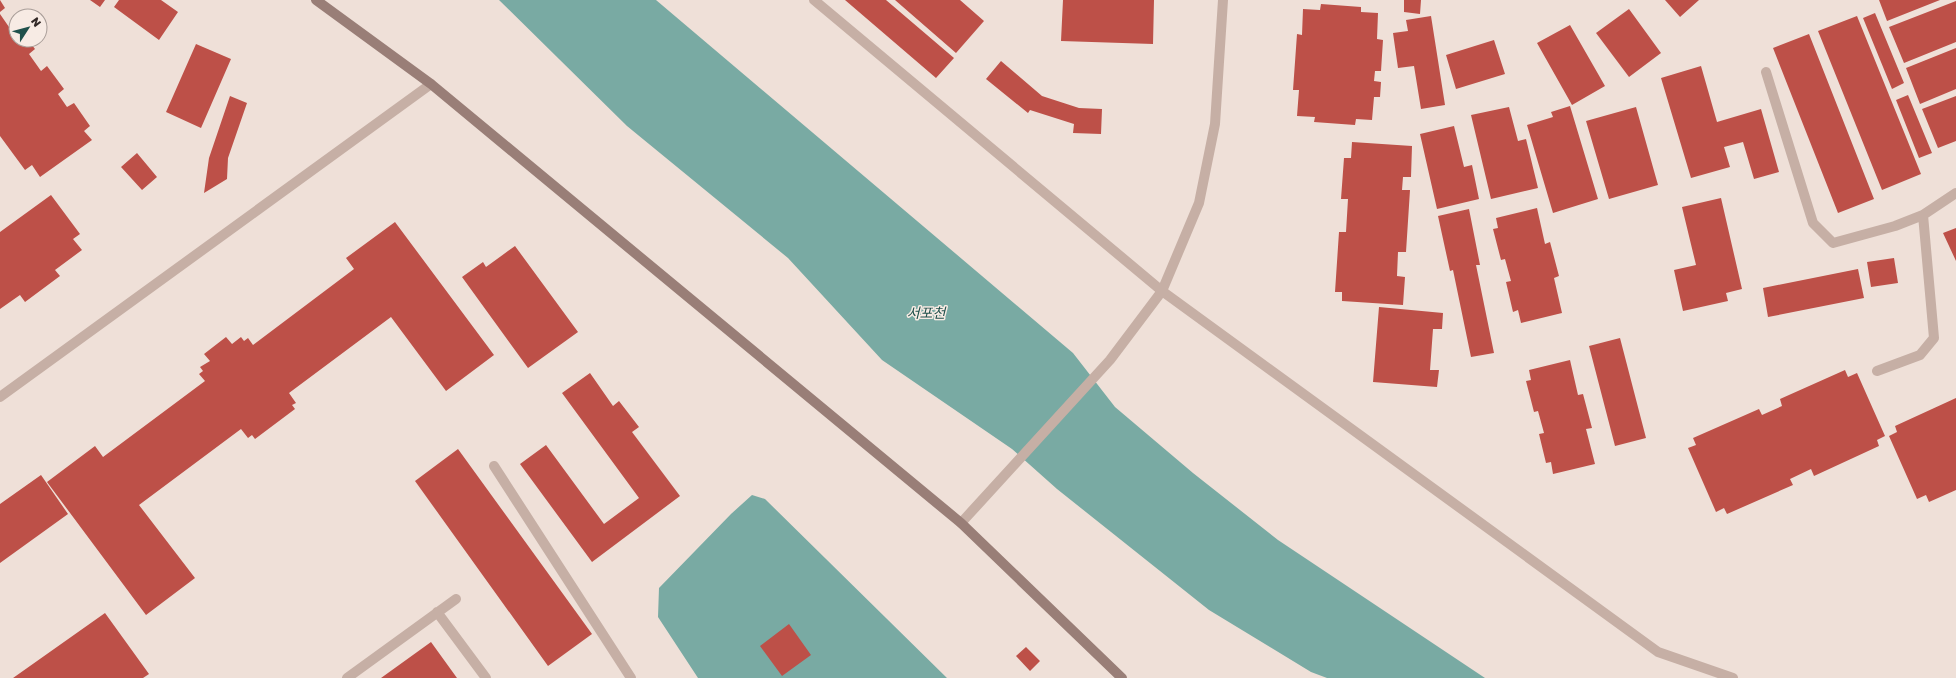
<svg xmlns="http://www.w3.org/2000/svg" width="1956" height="678" viewBox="0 0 1956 678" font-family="'Golos Text','Noto Sans KR',sans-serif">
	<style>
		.water { fill: #79aaa3 }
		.building { fill: #bd5048 }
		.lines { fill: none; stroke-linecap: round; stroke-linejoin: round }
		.service { stroke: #c6afa5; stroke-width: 10 }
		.minor { stroke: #c6afa5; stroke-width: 10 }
		.tertiary { stroke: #c6afa5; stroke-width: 10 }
		.secondary { stroke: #997e77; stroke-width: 10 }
		.labels { text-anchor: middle; stroke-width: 3; stroke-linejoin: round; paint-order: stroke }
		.water-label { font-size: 14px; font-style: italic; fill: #1f504b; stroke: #f7ebe4 }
	</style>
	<rect width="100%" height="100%" fill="#efe0d8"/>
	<path class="water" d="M 499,0 L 656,0 L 1073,353 L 1115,407 L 1193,473 L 1278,540 L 1485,678 L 1327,678 L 1311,672 L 1209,610 L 1057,489 L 1012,449 L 882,360 L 788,258 L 627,126 Z
		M 752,495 L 765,499 L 947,678 L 698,678 L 658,617 L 659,588 L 731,514 Z"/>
	<path class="building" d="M 0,0 L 5,8 L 0,12 Z
		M 90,0 L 105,0 L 100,7 Z
		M 119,0 L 161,0 L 178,12 L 159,40 L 114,7 Z
		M 845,0 L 886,0 L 954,58 L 936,78 Z
		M 895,0 L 960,0 L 984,21 L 956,53 Z
		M 1063,0 L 1154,0 L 1153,44 L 1061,41 Z
		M 1404,0 L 1421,0 L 1420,14 L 1404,12 Z
		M 1665,0 L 1699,0 L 1680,17 Z
		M 1879,0 L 1940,0 L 1887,21 Z
		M 1956,1 L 1956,42 L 1904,63 L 1889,27 Z
		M 1321,4 L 1361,7 L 1361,12 L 1378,13 L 1377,39 L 1383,40 L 1381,71 L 1375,71 L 1374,81 L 1381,82 L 1380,97 L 1374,97 L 1372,120 L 1356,119 L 1355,125 L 1314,122 L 1315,117 L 1297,116 L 1299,90 L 1293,90 L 1297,34 L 1302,35 L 1303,9 L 1320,10 Z
		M 1629,9 L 1661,53 L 1629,77 L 1596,33 Z
		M 1875,13 L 1904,83 L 1892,89 L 1863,18 Z
		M 0,14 L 9,27 L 16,22 L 16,40 L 28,40 L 35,49 L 29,54 L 41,71 L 47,66 L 64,89 L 58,94 L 67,107 L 74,103 L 90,126 L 84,131 L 92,140 L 40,177 L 32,165 L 25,170 L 0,136 Z
		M 1431,16 L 1445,105 L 1421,109 L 1414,66 L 1398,68 L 1393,33 L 1408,31 L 1406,20 Z
		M 1857,16 L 1921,174 L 1882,190 L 1818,31 Z
		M 1570,25 L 1605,86 L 1572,105 L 1537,43 Z
		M 1809,34 L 1874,199 L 1838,213 L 1773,48 Z
		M 1494,40 L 1505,74 L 1456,89 L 1446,55 Z
		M 196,44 L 231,59 L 201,128 L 166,112 Z
		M 1956,48 L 1956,89 L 1920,104 L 1906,68 Z
		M 1001,61 L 1042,96 L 1079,108 L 1102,109 L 1101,134 L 1073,133 L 1074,124 L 1030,110 L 1028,113 L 986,79 Z
		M 1701,66 L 1717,122 L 1761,109 L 1779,172 L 1754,179 L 1743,142 L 1724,147 L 1730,167 L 1691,178 L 1661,78 Z
		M 1908,95 L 1932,153 L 1919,158 L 1896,100 Z
		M 230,96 L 247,103 L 228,158 L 227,179 L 204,193 L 209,158 Z
		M 1956,96 L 1956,141 L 1938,148 L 1922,109 Z
		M 1570,106 L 1598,199 L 1553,213 L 1527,125 L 1553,117 L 1551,112 Z
		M 1509,107 L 1518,141 L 1526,139 L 1538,188 L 1491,199 L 1471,115 Z
		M 1636,107 L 1658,185 L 1609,199 L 1586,121 Z
		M 1454,126 L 1464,167 L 1472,165 L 1479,199 L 1437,209 L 1420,134 Z
		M 1352,142 L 1412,146 L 1411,177 L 1403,177 L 1402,190 L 1410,190 L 1406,252 L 1398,252 L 1397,276 L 1405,277 L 1403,305 L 1342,301 L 1342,292 L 1335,292 L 1339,232 L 1346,232 L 1348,199 L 1341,199 L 1344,158 L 1351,158 Z
		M 137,153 L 157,177 L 142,190 L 121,167 Z
		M 51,195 L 80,234 L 73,239 L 82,250 L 55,270 L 60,276 L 25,302 L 20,295 L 0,309 L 0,232 Z
		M 1721,198 L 1742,289 L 1726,293 L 1728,301 L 1683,311 L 1674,270 L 1696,265 L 1682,207 Z
		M 1537,208 L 1545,244 L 1550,242 L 1559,276 L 1554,278 L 1562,313 L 1521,323 L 1518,310 L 1513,312 L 1506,282 L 1511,281 L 1505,259 L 1501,260 L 1493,229 L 1498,228 L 1496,218 Z
		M 1469,209 L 1480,265 L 1476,265 L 1494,353 L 1471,357 L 1453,270 L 1450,271 L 1438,216 Z
		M 395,222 L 494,355 L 446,391 L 391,317 L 289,393 L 296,403 L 292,405 L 295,409 L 255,439 L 252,435 L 248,438 L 241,429 L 139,505 L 195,578 L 146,615 L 47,482 L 95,446 L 103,457 L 205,381 L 199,374 L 203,371 L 200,367 L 210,361 L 204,354 L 226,337 L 232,344 L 241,337 L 244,341 L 248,338 L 253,345 L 354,269 L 346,258 Z
		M 1956,228 L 1956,261 L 1943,233 Z
		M 515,246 L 578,332 L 528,368 L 462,277 L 483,262 L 486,267 Z
		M 1894,258 L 1898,283 L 1871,287 L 1867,262 Z
		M 1858,269 L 1864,298 L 1768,317 L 1763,288 Z
		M 1379,307 L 1443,313 L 1442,329 L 1433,329 L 1430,370 L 1439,370 L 1437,387 L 1373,382 Z
		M 1620,338 L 1646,438 L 1615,446 L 1589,346 Z
		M 1570,360 L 1578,395 L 1583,394 L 1592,428 L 1586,429 L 1595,464 L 1553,474 L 1551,462 L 1546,463 L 1539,434 L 1544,433 L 1538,411 L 1534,412 L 1526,381 L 1531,380 L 1529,370 Z
		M 1845,370 L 1848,377 L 1857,373 L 1885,436 L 1877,440 L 1879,446 L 1814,476 L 1811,469 L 1790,479 L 1793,485 L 1727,514 L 1724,508 L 1716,512 L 1688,448 L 1696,445 L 1693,438 L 1759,409 L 1762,415 L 1782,406 L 1780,399 Z
		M 590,373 L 613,406 L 619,401 L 639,427 L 632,432 L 680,496 L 592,562 L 520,464 L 546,445 L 604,524 L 639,498 L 562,393 Z
		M 1956,398 L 1956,490 L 1929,502 L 1926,495 L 1917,499 L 1889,436 L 1897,432 L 1895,426 Z
		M 458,449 L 592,634 L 548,666 L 415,481 Z
		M 41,475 L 68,514 L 0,563 L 0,504 Z
		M 105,613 L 149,674 L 143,678 L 13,678 Z
		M 789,624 L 811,655 L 782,676 L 760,646 Z
		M 431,642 L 457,678 L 381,678 Z
		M 1026,647 L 1040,661 L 1030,671 L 1016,656 Z"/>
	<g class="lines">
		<path class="service" d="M 494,466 L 631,678
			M 437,612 L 486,678
			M 347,678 L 456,599"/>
		<path class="minor" d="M 1766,72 L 1813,223 L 1833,243 L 1895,226 L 1923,215 L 1956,193
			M 1877,371 L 1920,355 L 1934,338 L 1923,215
			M 0,397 L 431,84"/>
		<path class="tertiary" d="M 814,0 L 1162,291 L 1658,652 L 1733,678
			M 961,523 L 1110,360 L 1162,291 L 1199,203 L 1215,124 L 1223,0"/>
		<path class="secondary" d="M 316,0 L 431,84 L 961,523 L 1122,678"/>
	</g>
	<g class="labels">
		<g class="water-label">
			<text x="926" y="318">서포천</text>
		</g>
	</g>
	<g transform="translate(28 28) rotate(54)"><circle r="19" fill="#f7ebe4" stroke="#a89d98"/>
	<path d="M0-3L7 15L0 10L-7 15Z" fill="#1f504b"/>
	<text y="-6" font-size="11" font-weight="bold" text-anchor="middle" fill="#322826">N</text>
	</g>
</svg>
